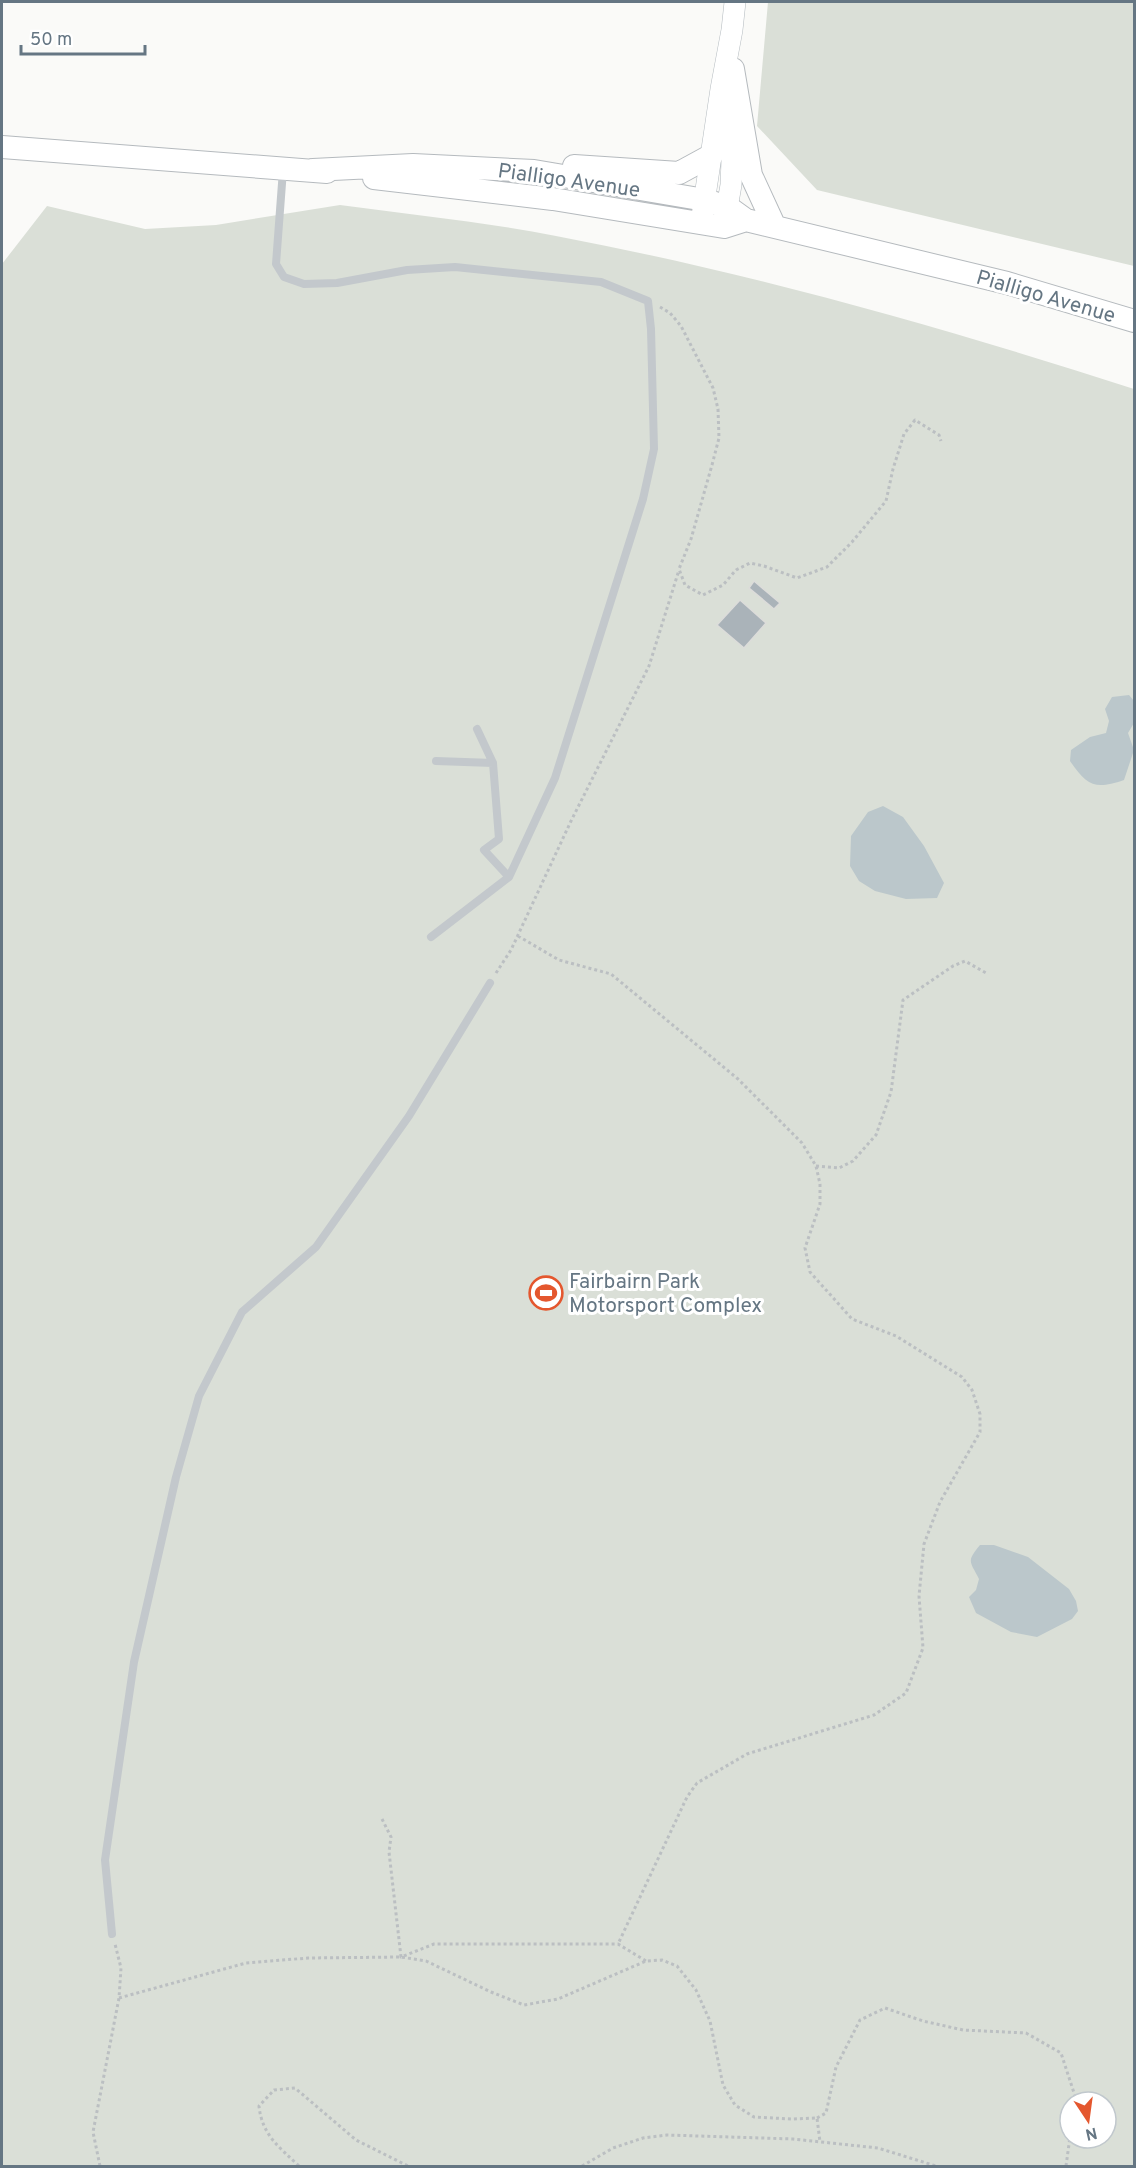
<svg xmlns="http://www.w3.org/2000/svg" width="1136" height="2168" viewBox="0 0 1136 2168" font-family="Overpass,sans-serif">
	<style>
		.green { fill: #dadfd7; fill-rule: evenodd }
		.water { fill: #bbc7cb }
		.building { fill: #aab3b9; stroke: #dcdcda; stroke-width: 1.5 }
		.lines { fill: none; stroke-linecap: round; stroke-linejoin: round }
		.secondary-casing { stroke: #b3babf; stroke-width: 22 }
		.primary-casing { stroke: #b5babe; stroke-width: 24 }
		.path { stroke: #bbbfc2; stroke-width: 3; stroke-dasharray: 3 3; stroke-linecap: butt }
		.service { stroke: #c3c8cc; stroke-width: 8 }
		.secondary { stroke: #fff; stroke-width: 21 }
		.primary { stroke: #fff; stroke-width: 22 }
		.labels { text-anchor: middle; stroke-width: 6; stroke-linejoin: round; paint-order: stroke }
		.street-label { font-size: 21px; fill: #657683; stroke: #fff }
		.poi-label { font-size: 21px; fill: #657683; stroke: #fff; text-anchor: start }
	</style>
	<rect width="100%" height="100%" fill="#fafaf8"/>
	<path class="green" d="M 768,2 L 1134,2 L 1134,266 L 817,190 L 757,126 Z
		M 340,205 C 412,215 485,222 556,236 C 752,273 945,328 1134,389 L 1134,2166 L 2,2166 L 2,264 L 47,206 L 145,229 L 216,225 ZM 1070,2102 L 1106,2102 L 1106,2138 L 1070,2138 Z"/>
	<path class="water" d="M 1129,695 L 1134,701 L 1134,723 L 1128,733 L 1134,750 L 1124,780 C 1095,790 1087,786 1070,761 L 1071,750 L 1090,737 L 1106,733 L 1109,721 L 1105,709 L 1112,697 Z
		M 883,806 L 903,817 L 924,846 L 944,883 L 937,898 L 906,899 L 875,891 L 859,881 L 850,866 L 851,836 L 868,812 Z
		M 980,1545 L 994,1545 L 1028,1557 L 1069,1589 L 1076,1601 L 1078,1611 L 1072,1619 L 1037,1637 L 1011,1632 L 976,1613 L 969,1597 L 976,1590 L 979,1579 C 970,1561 966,1562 980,1545 Z"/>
	<path class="building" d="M 754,581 L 780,603 L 774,609 L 749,588 Z
		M 740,600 L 766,623 L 744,648 L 717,625 Z"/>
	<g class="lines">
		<defs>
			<path id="secondary" d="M 701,223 L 721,89 L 732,30 L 735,2
				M 724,225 L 731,185 L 734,109"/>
			<path id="primary" d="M 733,69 L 751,175 L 775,227
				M 2,147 L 327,172
				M 574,166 L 679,173 L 712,155
				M 313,170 L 413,165 L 534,171 L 705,200 L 728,207 L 746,220 L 1007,283 L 1134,321
				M 374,178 L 553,199 L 724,227 L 746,220"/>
		</defs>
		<use href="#secondary" class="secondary-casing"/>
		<use href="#primary" class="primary-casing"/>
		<path class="path" d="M 660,307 L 670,313 L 681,326 L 713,388 L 718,409 L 719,438 L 712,465 L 691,539 L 679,569 L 685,585 L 703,595 L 723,585 L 736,570 L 750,563 L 764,566 L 797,578 L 827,567 L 852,542 L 886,501 L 893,469 L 904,434 L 915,420 L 939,435 L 941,441
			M 518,936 L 559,960 L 611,974 L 738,1079 L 802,1143 L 816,1166 L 820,1184 L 820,1204 L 805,1248 L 810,1272 L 852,1319 L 896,1336 L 962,1377 L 972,1390 L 980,1414 L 980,1432 L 940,1502 L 924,1544 L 919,1596 L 923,1648 L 906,1693 L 874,1715 L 747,1754 L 697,1783 L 687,1797 L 618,1944
			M 496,973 L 511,950 L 571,821 L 649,666 L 679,570
			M 816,1166 L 839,1168 L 853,1161 L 876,1135 L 891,1092 L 903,1000 L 953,966 L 965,961 L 986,973
			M 382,1819 L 391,1837 L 389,1852 L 401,1957 L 434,1944 L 618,1944 L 646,1961
			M 119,1998 L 246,1963 L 308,1958 L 401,1957 L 426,1961 L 491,1992 L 524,2005 L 558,1999 L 646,1961 L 662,1960 L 677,1966 L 696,1990 L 710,2021 L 723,2085 L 735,2105 L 754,2117 L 791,2119 L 817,2118 L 820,2142
			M 817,2118 L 826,2113 L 836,2067 L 860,2020 L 885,2008 L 923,2021 L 963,2030 L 1026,2033 L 1061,2053 L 1075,2096 L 1075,2102
			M 100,2166 L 93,2132 L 119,1998 L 121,1968 L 115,1944
			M 299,2166 C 279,2147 262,2135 259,2106 L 274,2090 L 295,2088 L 356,2140 L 408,2166
			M 582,2166 L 613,2148 L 643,2138 L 667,2135 L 793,2139 L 878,2148 L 936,2166
			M 1066,2166 L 1070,2137"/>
		<path class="service" d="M 283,170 L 276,264 L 284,277 L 304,284 L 337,283 L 407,270 L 455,267 L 601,282 L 648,301 L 651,329 L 654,449 L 643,499 L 555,778 L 509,877 L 431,937
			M 477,729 L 493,763 L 499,839 L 484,850 L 509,877
			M 436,761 L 493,763
			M 112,1934 L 105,1860 L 134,1662 L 176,1477 L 199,1396 L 242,1312 L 316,1247 L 409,1116 L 490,983"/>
		<use href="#secondary" class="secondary"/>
		<use href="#primary" class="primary"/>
	</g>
	<defs>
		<symbol id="stadium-ring" viewBox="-11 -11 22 22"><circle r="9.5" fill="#fff" stroke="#e4572e" stroke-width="1.5"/><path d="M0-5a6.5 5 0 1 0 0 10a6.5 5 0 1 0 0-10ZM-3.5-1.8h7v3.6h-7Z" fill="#e4572e"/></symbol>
	</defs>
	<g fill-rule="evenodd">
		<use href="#stadium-ring" x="527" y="1274" width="38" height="38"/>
	</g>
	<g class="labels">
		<g class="street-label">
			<text transform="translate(569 180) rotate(8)" y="7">Pialligo Avenue</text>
			<text transform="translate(1046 296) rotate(16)" y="7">Pialligo Avenue</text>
		</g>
		<g class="poi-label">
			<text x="569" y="1288">Fairbairn Park<tspan x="569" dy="24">Motorsport Complex</tspan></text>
		</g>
	</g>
	<rect width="1136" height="2168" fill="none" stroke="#657683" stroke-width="6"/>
	<g transform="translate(1088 2120) rotate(167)"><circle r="28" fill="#ffffff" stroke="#c1c8cd" stroke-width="1.5"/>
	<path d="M0-4.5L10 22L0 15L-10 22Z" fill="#e4572e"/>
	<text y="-9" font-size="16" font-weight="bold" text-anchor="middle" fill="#657683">N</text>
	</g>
	<path d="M21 45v9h124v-9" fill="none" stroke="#657683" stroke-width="3"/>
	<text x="30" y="45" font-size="18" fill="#657683" stroke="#ffffff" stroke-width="4.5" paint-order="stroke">50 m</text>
</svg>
